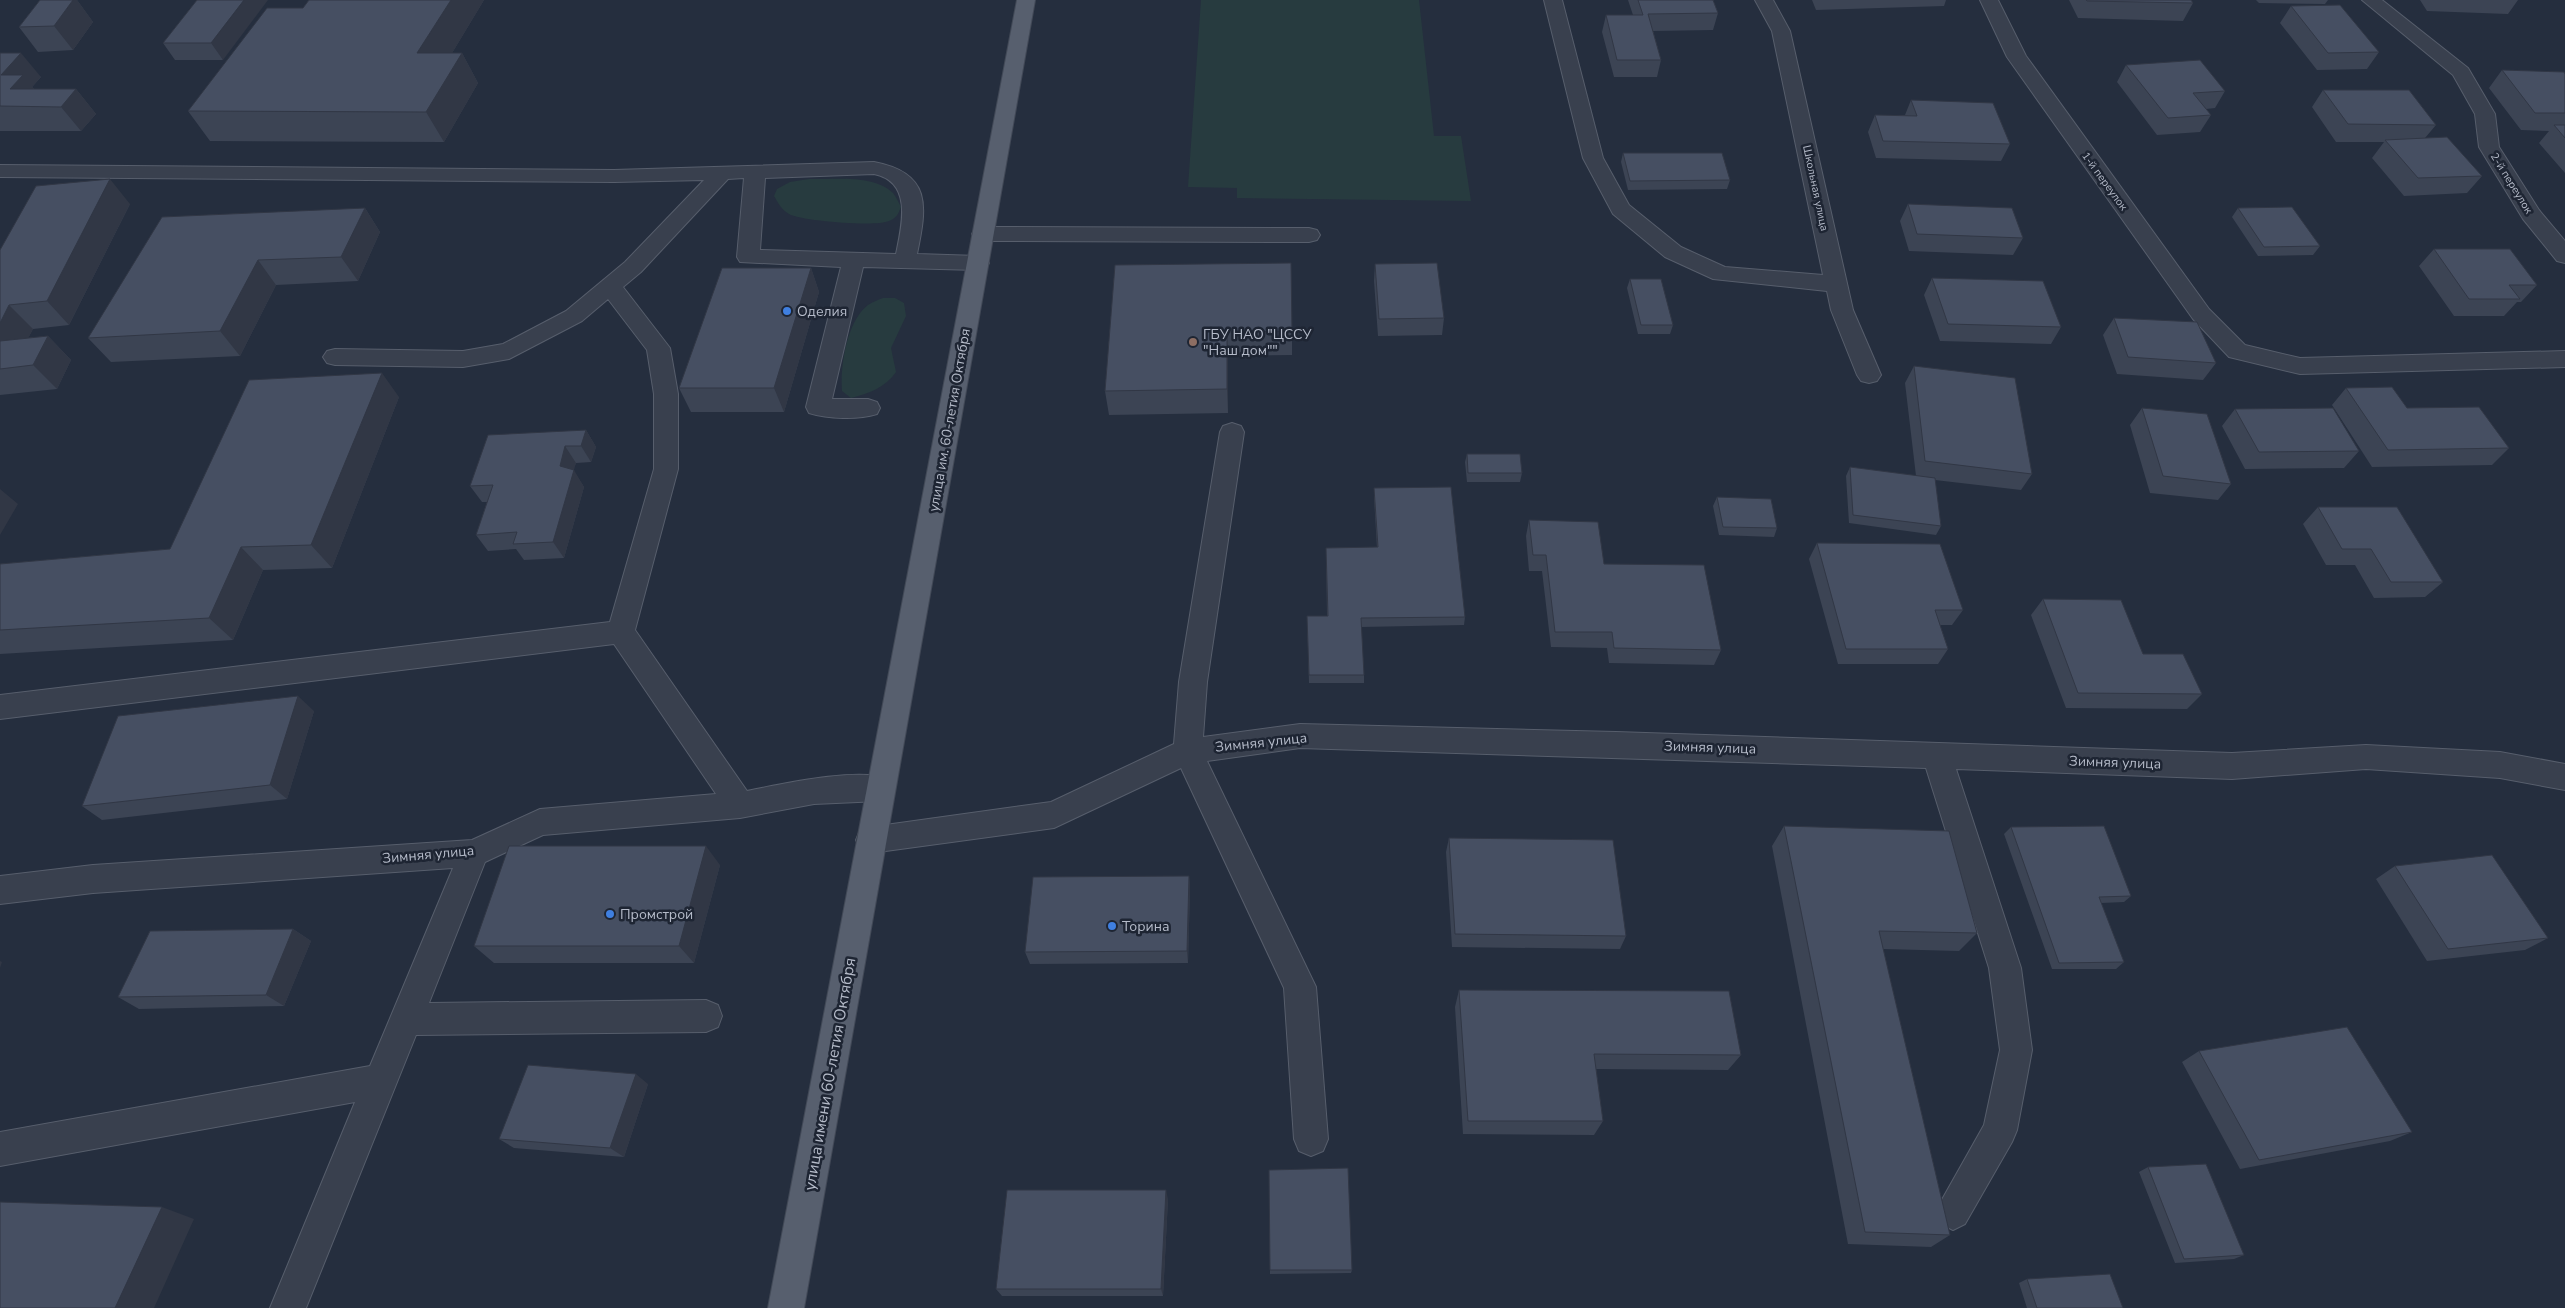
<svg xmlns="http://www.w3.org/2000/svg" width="2565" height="1308" viewBox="0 0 2565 1308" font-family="'Nunito Sans',sans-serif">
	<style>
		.green { fill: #273b3f }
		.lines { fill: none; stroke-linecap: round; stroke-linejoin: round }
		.minor-casing { stroke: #575e6c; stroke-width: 2 }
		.major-casing { stroke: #424957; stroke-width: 2 }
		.minor { fill: #39404e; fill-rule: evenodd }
		.major { fill: #575f6e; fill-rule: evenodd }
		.wall { fill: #3c4454 }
		.shaded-wall { fill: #313745 }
		.building { fill: #464f62; stroke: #313745 }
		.shop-dot { fill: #3f7fe0; stroke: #1e2533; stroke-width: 2 }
		.education-dot { fill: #8d6e63; stroke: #1e2533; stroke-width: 2 }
		.labels { text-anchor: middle; stroke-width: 5; stroke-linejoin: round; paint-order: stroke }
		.far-street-label { font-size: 11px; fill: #b5bbc9; stroke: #1e2533 }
		.poi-label { font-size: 14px; fill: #b5bbc9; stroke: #1e2533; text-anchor: start }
		.street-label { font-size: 14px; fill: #b5bbc9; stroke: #1e2533 }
		.near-street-label { font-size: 16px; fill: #b5bbc9; stroke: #1e2533 }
	</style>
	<rect width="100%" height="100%" fill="#252e3e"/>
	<path class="green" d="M 1201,0 L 1419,0 L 1434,136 L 1461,136 L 1471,201 L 1237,198 L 1237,188 L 1188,187 Z
		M 809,179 C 834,180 873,174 893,193 C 896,197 899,203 901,207 C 898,214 897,218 889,221 C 876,227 801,221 789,214 C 782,210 778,203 774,196 L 777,189 L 790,182 Z
		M 883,298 L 895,298 L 904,303 L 906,316 L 891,348 L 896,372 C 886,387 868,394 851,398 L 842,391 C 840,366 847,321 868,305 C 872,302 878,300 883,298 Z"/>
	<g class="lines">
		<defs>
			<path id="minor" d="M 1544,0 L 1562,0 L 1603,158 L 1629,205 L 1681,247 L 1725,267 L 1823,275 L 1772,31 L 1755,0 L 1773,0 L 1790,31 L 1853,310 L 1881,375 L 1877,381 L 1869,383 L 1861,381 L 1857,375 L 1831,310 L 1827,291 L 1713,279 L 1665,257 L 1613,214 L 1583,158 Z
				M 1980,0 L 1998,0 L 2026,56 L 2209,309 L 2245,345 L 2300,358 L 2565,351 L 2565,367 L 2300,374 L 2229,357 L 2193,319 L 2007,57 Z
				M 2362,0 L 2382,0 L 2468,68 L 2495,114 L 2499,147 L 2539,210 L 2565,241 L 2565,263 L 2557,261 L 2523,219 L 2479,147 L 2475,114 L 2453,75 Z
				M 874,162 C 932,173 927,206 917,254 L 978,256 L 986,258 L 989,263 L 986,268 L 978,270 L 863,267 L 832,399 L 868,399 L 877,402 L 880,408 L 877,414 C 858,420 828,419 809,413 L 806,407 L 841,267 L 740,262 L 737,257 L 744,178 L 728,179 L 641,272 L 623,287 L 670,348 L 678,394 L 678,469 L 635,630 L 747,791 C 783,784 857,767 890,779 L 895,788 L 890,797 L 880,801 L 814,804 L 740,818 L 543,835 L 485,862 L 429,1003 L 706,1000 L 718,1005 L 722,1016 L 718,1027 L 706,1032 L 416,1035 L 306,1308 L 270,1308 L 355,1102 L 0,1166 L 0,1132 L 370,1066 L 453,868 L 93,893 L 0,904 L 0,876 L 93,865 L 472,840 L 540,809 L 716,794 L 614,644 L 0,719 L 0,695 L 610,622 L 654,469 L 654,394 L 647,350 L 608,299 L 582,321 L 509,359 L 463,367 L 335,365 L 327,363 L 323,357 L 327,351 L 335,349 L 463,351 L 503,344 L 566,311 L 625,262 L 704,180 L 614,182 L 0,177 L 0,165 L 614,170 ZM 874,174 C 913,182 902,225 896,254 L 760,250 L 765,178 Z
				M 983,227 L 1309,228 L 1317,230 L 1320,235 L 1317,240 L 1309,242 L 983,241 L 975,239 L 972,234 L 975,229 Z
				M 1232,423 L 1241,426 L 1244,432 L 1207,682 L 1203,737 L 1300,724 L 1616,732 L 2232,753 L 2366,745 L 2500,752 L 2565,764 L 2565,790 L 2500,778 L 2366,769 L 2232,779 L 1956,769 L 2021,968 L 2032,1050 L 2017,1130 L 2012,1142 L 1965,1224 L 1953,1230 L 1941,1224 L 1935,1212 L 1984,1125 L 2000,1050 L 1989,968 L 1926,768 L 1300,748 L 1207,761 L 1316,987 L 1328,1139 L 1323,1151 L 1311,1156 L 1299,1151 L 1294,1139 L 1284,988 L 1181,768 L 1054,828 L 871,853 L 860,850 L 856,840 L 860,830 L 871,827 L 1051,802 L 1174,744 L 1179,682 L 1220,432 L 1223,426 Z"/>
			<path id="major" d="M 1017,0 L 1035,0 L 804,1308 L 768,1308 Z"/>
		</defs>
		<use href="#minor" class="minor-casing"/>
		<use href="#major" class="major-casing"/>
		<use href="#minor" class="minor"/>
		<use href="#major" class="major"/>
	</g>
	<path class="wall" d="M 40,0 L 77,0 L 93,22 L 73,50 L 38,52 L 19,27 Z
		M 197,0 L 223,60 L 175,60 L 163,43 Z
		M 309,0 L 484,0 L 452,53 L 462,53 L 478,83 L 444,142 L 210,141 L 188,111 L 303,8 Z
		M 1628,0 L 1713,0 L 1718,13 L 1713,30 L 1653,31 L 1661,60 L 1657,77 L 1614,77 L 1602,32 L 1606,15 L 1633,15 Z
		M 1812,0 L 1946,0 L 1944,6 L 1816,10 Z
		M 2069,0 L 2191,0 L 2193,3 L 2183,21 L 2078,18 Z
		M 2256,0 L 2328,0 L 2325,4 L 2259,3 Z
		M 2420,0 L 2518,0 L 2508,14 L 2427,11 Z
		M 2291,6 L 2379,52 L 2367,69 L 2317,70 L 2280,23 Z
		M 0,53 L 41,77 L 32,87 L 34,89 L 76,89 L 96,114 L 81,131 L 0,131 Z
		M 2126,65 L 2225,91 L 2215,108 L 2206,109 L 2211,115 L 2200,132 L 2157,135 L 2117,82 Z
		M 2502,70 L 2565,74 L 2565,173 L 2539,143 L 2549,131 L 2521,130 L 2489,88 Z
		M 2323,90 L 2436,125 L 2425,138 L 2482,176 L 2467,193 L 2404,196 L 2372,158 L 2384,142 L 2336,142 L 2312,107 Z
		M 1911,100 L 2010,144 L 2001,161 L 1876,158 L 1868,132 L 1875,115 L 1905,115 Z
		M 1623,153 L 1730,180 L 1727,189 L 1628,190 L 1621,162 Z
		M 130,204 L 69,325 L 33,329 L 28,338 L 48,336 L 71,360 L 57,389 L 0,395 L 0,250 Z
		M 1908,204 L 2023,238 L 2013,255 L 1909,251 L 1900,221 Z
		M 365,208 L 380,232 L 358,281 L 276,285 L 240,356 L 111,362 L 88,338 Z
		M 2238,208 L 2320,246 L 2313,255 L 2258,256 L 2232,217 Z
		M 2434,249 L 2537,285 L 2521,302 L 2517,302 L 2504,316 L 2454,316 L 2419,266 Z
		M 1375,264 L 1444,318 L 1442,335 L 1378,336 L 1374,281 Z
		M 1115,265 L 1292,331 L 1292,355 L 1228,356 L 1228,413 L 1109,415 L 1105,391 Z
		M 811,268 L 819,292 L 784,412 L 691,412 L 679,388 Z
		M 1932,278 L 2061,327 L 2051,344 L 1940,341 L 1924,295 Z
		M 1630,279 L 1673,325 L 1670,334 L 1638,334 L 1627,288 Z
		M 2114,318 L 2216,363 L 2203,380 L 2117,374 L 2103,335 Z
		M 1914,366 L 2032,474 L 2021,490 L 1935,480 L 1941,526 L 1936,535 L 1849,523 L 1846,476 L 1850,467 L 1916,476 L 1905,383 Z
		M 2346,388 L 2407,408 L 2509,448 L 2492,465 L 2372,467 L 2332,405 Z
		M 399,397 L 332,568 L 263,570 L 233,640 L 0,654 L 0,564 L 170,549 Z
		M 2142,408 L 2231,484 L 2218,500 L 2150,493 L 2130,425 Z
		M 2235,409 L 2359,451 L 2344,468 L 2245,469 L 2222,426 Z
		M 586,430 L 596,447 L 591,462 L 576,463 L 573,470 L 584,487 L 564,558 L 524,560 L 516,549 L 488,551 L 476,535 L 487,502 L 482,502 L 470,486 Z
		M 1467,454 L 1522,473 L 1520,482 L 1467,482 L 1465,462 Z
		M 1374,488 L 1465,617 L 1464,625 L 1361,627 L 1364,675 L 1364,683 L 1309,683 L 1307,616 L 1327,616 L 1326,548 L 1377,548 L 1374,497 Z
		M 1717,497 L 1777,528 L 1774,537 L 1719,535 L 1713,506 Z
		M 2318,507 L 2443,582 L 2425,597 L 2374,598 L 2355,565 L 2326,565 L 2303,524 Z
		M 1529,520 L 1604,564 L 1721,650 L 1714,665 L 1609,663 L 1607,648 L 1551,647 L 1542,571 L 1529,571 L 1526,536 Z
		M 1817,543 L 1963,610 L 1952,625 L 1940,625 L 1948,649 L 1938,664 L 1838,664 L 1809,559 Z
		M 2043,599 L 2143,654 L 2202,694 L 2187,709 L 2066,708 L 2031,615 Z
		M 314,711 L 287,799 L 102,820 L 82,806 Z
		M 1784,826 L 1977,933 L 1959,951 L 1883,949 L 1950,1235 L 1931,1247 L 1848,1244 L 1772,846 Z
		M 2011,827 L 2131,896 L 2124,902 L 2101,903 L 2124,962 L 2116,969 L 2052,969 L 2004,834 Z
		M 1449,838 L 1626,936 L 1620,949 L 1452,947 L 1446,852 Z
		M 720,865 L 694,963 L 494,963 L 474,946 Z
		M 2395,866 L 2548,938 L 2525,950 L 2427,961 L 2376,879 Z
		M 1189,876 L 1190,889 L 1188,963 L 1030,964 L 1025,952 Z
		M 293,929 L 311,941 L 284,1006 L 139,1009 L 118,997 Z
		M 1459,990 L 1741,1055 L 1728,1070 L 1596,1069 L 1603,1121 L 1594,1135 L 1463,1134 L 1455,1007 Z
		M 2199,1051 L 2412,1132 L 2390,1141 L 2240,1169 L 2182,1062 Z
		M 648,1084 L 624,1157 L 514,1148 L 499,1139 Z
		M 2148,1167 L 2244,1255 L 2234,1259 L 2175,1263 L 2139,1172 Z
		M 1269,1170 L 1352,1270 L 1351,1273 L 1270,1274 Z
		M 1168,1199 L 1163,1296 L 1002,1296 L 996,1289 Z
		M 2027,1279 L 2123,1308 L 2027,1308 L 2019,1283 Z"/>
	<path class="shaded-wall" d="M 73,0 L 77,0 L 93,22 L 73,50 L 54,26 Z
		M 244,0 L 268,0 L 223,60 L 211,43 Z
		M 451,0 L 484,0 L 434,83 L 417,53 Z
		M 21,53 L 41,77 L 32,87 L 43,99 L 10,89 L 1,75 Z
		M 462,53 L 478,83 L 444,142 L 426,112 Z
		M 76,89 L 96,114 L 81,131 L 61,107 Z
		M 110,179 L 130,204 L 69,325 L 47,301 Z
		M 365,208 L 380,232 L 358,281 L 341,257 Z
		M 258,260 L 276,285 L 240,356 L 220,331 Z
		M 811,268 L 819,292 L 784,412 L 774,388 Z
		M 9,305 L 33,329 L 14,366 L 0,353 L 0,323 Z
		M 1227,332 L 1228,356 L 1228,413 L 1227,389 Z
		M 48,336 L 71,360 L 57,389 L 33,365 Z
		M 382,373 L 399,397 L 332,568 L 311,545 Z
		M 586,430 L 596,447 L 591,462 L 581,446 Z
		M 565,446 L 576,463 L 570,483 L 560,466 Z
		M 574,470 L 584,487 L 564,558 L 553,542 Z
		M 0,489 L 18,504 L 0,535 Z
		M 241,547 L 263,570 L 233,640 L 209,618 Z
		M 298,696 L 314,711 L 287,799 L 270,785 Z
		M 706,846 L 720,865 L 694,963 L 679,946 Z
		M 1189,876 L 1190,889 L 1188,963 L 1187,951 Z
		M 293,929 L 311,941 L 284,1006 L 266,995 Z
		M 0,961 L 2,962 L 0,968 Z
		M 636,1074 L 648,1084 L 624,1157 L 610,1148 Z
		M 1166,1190 L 1168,1199 L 1163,1296 L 1161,1289 Z
		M 162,1207 L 194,1219 L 154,1308 L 115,1308 Z"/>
	<path class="building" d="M 40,0 L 73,0 L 54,26 L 19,27 Z
		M 197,0 L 244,0 L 211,43 L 163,43 Z
		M 309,0 L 451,0 L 417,53 L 462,53 L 426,112 L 188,111 L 267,8 L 303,8 Z
		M 1638,0 L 1713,0 L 1718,13 L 1648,14 L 1661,60 L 1617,60 L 1606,15 L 1643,15 Z
		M 2086,0 L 2191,0 L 2193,3 L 2087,1 Z
		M 2340,5 L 2379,52 L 2328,53 L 2291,6 Z
		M 0,53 L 21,53 L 1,75 L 23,75 L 10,89 L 76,89 L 61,107 L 0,106 Z
		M 2200,60 L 2225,91 L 2193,93 L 2211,115 L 2168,118 L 2126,65 Z
		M 2502,70 L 2564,72 L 2565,74 L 2565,113 L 2535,113 Z
		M 2323,90 L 2409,90 L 2436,125 L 2348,124 Z
		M 1911,100 L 1993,103 L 2010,144 L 1883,141 L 1875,115 L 1917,116 Z
		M 2554,125 L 2565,125 L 2565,138 Z
		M 2447,137 L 2482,176 L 2418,178 L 2385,140 Z
		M 1623,153 L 1722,153 L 1730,180 L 1630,181 Z
		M 110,179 L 47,301 L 9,305 L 0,323 L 0,250 L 36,186 Z
		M 1908,204 L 2012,208 L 2023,238 L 1917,234 Z
		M 2292,207 L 2320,246 L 2264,247 L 2238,208 Z
		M 365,208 L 341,257 L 258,260 L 220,331 L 88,338 L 162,217 Z
		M 2434,249 L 2510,249 L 2537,285 L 2509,285 L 2520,299 L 2469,299 Z
		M 1291,263 L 1292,331 L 1227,332 L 1227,389 L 1105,391 L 1115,265 Z
		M 1437,263 L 1444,318 L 1379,319 L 1375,264 Z
		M 722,268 L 811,268 L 774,388 L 679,388 Z
		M 1932,278 L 2043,281 L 2061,327 L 1948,324 Z
		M 1630,279 L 1661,279 L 1673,325 L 1641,325 Z
		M 2114,318 L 2197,322 L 2216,363 L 2128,357 Z
		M 48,336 L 33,365 L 0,369 L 0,341 Z
		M 1914,366 L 2015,378 L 2032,474 L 1925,461 Z
		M 382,373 L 311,545 L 241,547 L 209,618 L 0,630 L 0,564 L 170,549 L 249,380 Z
		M 2392,387 L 2407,408 L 2479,407 L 2509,448 L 2388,450 L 2346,388 Z
		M 2142,408 L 2207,414 L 2231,484 L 2163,476 Z
		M 2333,408 L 2359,451 L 2259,452 L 2235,409 Z
		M 586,430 L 581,446 L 565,446 L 560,466 L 574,470 L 553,542 L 513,544 L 517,532 L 476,535 L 493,485 L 470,486 L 488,435 Z
		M 1467,454 L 1520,454 L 1522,473 L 1468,473 Z
		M 1850,467 L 1935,478 L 1941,526 L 1853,515 Z
		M 1451,487 L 1465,617 L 1361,618 L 1364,675 L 1309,675 L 1307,616 L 1328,616 L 1326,548 L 1378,547 L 1374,488 Z
		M 1717,497 L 1771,499 L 1777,528 L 1723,527 Z
		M 2318,507 L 2397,507 L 2443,582 L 2391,582 L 2371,549 L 2342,549 Z
		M 1529,520 L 1598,522 L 1604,564 L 1704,565 L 1721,650 L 1614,648 L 1612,632 L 1555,632 L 1546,555 L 1533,555 Z
		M 1817,543 L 1940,544 L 1963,610 L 1935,610 L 1948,649 L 1846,649 Z
		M 2043,599 L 2121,600 L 2143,654 L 2183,654 L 2202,694 L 2078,693 Z
		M 298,696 L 270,785 L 82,806 L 118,716 Z
		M 1784,826 L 1949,831 L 1977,933 L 1879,931 L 1950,1235 L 1865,1232 Z
		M 2104,826 L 2131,896 L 2099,897 L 2124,962 L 2059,963 L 2011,827 Z
		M 1449,838 L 1613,840 L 1626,936 L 1455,934 Z
		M 509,846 L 706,846 L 679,946 L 474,946 Z
		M 2492,855 L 2548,938 L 2448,949 L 2395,866 Z
		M 1189,876 L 1187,951 L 1025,952 L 1033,877 Z
		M 293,929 L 266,995 L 118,997 L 150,931 Z
		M 1459,990 L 1729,991 L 1741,1055 L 1594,1054 L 1603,1121 L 1468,1121 Z
		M 2347,1027 L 2412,1132 L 2259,1160 L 2199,1051 Z
		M 528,1065 L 636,1074 L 610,1148 L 499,1139 Z
		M 2206,1164 L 2244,1255 L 2184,1259 L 2148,1167 Z
		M 1348,1168 L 1352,1270 L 1270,1270 L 1269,1170 Z
		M 1007,1190 L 1166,1190 L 1161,1289 L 996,1289 Z
		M 0,1202 L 162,1207 L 115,1308 L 0,1308 Z
		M 2110,1274 L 2123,1308 L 2037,1308 L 2027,1279 Z"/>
	<g class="shop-dot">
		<circle cx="787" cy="311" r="5"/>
		<circle cx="610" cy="914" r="5"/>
		<circle cx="1112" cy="926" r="5"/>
	</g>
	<circle class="education-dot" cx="1193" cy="342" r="5"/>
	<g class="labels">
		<g class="far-street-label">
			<text transform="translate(2105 181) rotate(54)" y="4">1-й переулок</text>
			<text transform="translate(2512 183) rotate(58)" y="4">2-й переулок</text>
			<text transform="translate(1816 188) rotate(78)" y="4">Школьная улица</text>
		</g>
		<g class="poi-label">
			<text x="797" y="316">Оделия</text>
			<text x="1203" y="339">ГБУ НАО "ЦССУ<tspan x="1203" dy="16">"Наш дом""</tspan></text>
			<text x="620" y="919">Промстрой</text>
			<text x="1122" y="931">Торина</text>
		</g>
		<g class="street-label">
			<text transform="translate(949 420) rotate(-80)" y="5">улица им. 60-летия Октября</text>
			<text transform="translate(1261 742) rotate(-6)" y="5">Зимняя улица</text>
			<text transform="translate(1710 747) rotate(2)" y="5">Зимняя улица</text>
			<text transform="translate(2115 762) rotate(2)" y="5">Зимняя улица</text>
			<text transform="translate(428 854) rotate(-5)" y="5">Зимняя улица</text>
		</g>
		<g class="near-street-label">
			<text transform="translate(829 1074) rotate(-80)" y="6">улица имени 60-летия Октября</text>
		</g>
	</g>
</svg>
